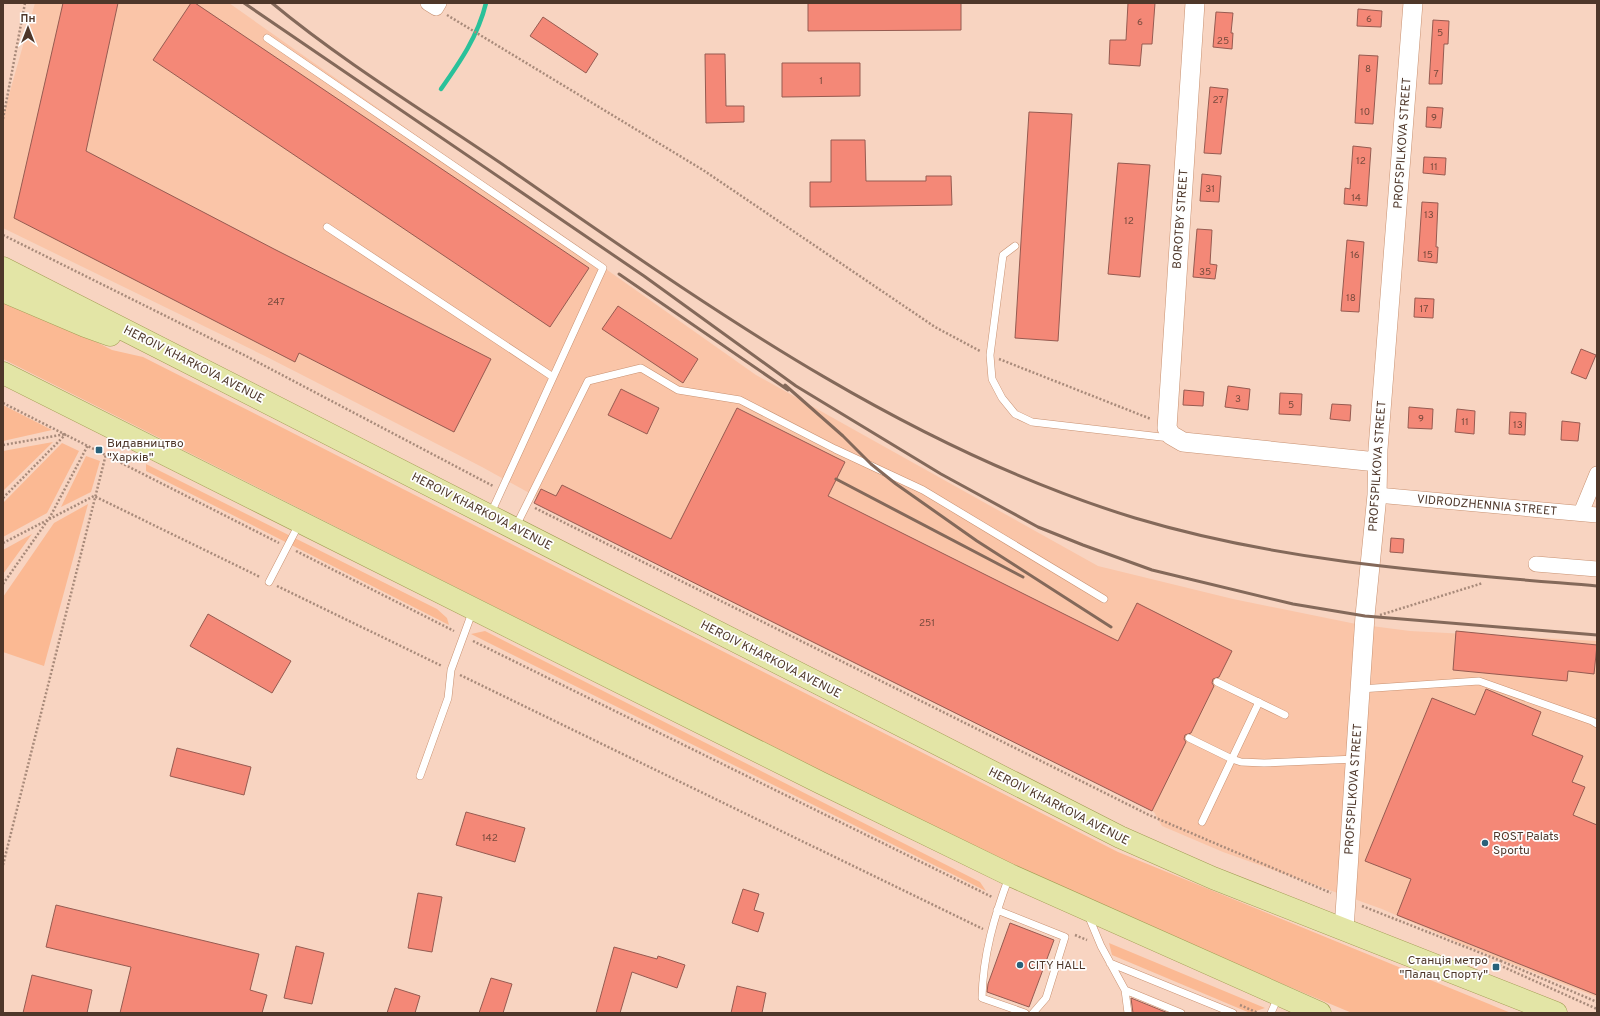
<svg xmlns="http://www.w3.org/2000/svg" width="1600" height="1016" viewBox="0 0 1600 1016" font-family="Overpass,sans-serif">
	<style>
		.built { fill: #fac5a8 }
		.green { fill: #fbb993 }
		.lines { fill: none; stroke-linecap: round; stroke-linejoin: round }
		.stream { stroke: #2ac19a; stroke-width: 4.5 }
		.building { fill: #f48877; stroke: #965b51 }
		.service-casing { stroke: #c89171; stroke-width: 8 }
		.minor-casing { stroke: #c89171; stroke-width: 16 }
		.tertiary-casing { stroke: #c89171; stroke-width: 20 }
		.primary-casing { stroke: #a39d54; stroke-width: 23 }
		.path { stroke: #a88a7a; stroke-width: 2.5; stroke-dasharray: 2 2; stroke-linecap: butt }
		.service { stroke: #fff; stroke-width: 7 }
		.minor { stroke: #fff; stroke-width: 15 }
		.tertiary { stroke: #fff; stroke-width: 19 }
		.primary { stroke: #e3e5a6; stroke-width: 22 }
		.rail { stroke: #84695a; stroke-width: 3 }
		.poi-dot { fill: #28617a; stroke: #fefefe; stroke-width: 1.5 }
		.labels { text-anchor: middle; stroke-width: 3.5; stroke-linejoin: round; paint-order: stroke }
		.number-label { font-size: 10px; fill: #784b3d }
		.street-label { font-size: 12px; fill: #4e372a; stroke: #fefefe }
		.poi-label { font-size: 12px; fill: #4e372a; stroke: #fefefe; text-anchor: start }
	</style>
	<rect width="100%" height="100%" fill="#f8d4c1"/>
	<path class="built" d="M 35,3 L 229,3 L 756,375 L 1098,566 L 1233,599 L 1356,624 L 1410,631 L 1597,641 L 1597,997 L 1466,946 L 1382,909 L 1223,852 L 1162,826 L 1154,812 L 693,583 L 482,467 L 265,356 L 3,228 L 3,116 Z"/>
	<path class="green" d="M 3,300 L 46,316 L 112,350 L 143,357 L 1118,852 L 1511,1013 L 1352,1013 L 1100,908 L 971,847 L 3,359 Z
		M 3,405 L 52,430 L 3,441 Z
		M 53,442 L 3,491 L 3,451 Z
		M 62,443 L 79,451 L 47,513 L 3,537 L 3,503 Z
		M 86,456 L 100,461 L 91,492 L 61,507 Z
		M 146,464 L 437,609 L 447,618 L 449,625 L 146,471 Z
		M 88,504 L 44,666 L 3,652 L 3,597 L 54,523 Z
		M 32,534 L 3,574 L 3,550 Z
		M 485,631 L 980,882 L 986,891 L 471,634 Z
		M 1109,943 L 1265,1008 L 1250,1013 L 1112,955 Z"/>
	<g class="lines">
		<path class="stream" d="M 441,89 C 460,62 478,36 486,3"/>
	</g>
	<path class="building" d="M 63,3 L 118,3 L 86,151 L 274,249 L 491,359 L 454,432 L 299,353 L 295,362 L 14,218 Z
		M 191,3 L 195,3 L 589,268 L 550,327 L 153,60 Z
		M 808,3 L 961,3 L 961,30 L 808,31 Z
		M 1128,3 L 1155,3 L 1152,44 L 1142,44 L 1140,66 L 1109,64 L 1110,40 L 1126,40 Z
		M 1358,9 L 1382,11 L 1381,27 L 1357,26 Z
		M 1216,12 L 1233,13 L 1231,33 L 1233,33 L 1232,49 L 1213,47 Z
		M 543,17 L 598,54 L 586,73 L 530,36 Z
		M 1433,20 L 1449,21 L 1448,44 L 1444,44 L 1442,84 L 1429,84 Z
		M 705,54 L 725,54 L 726,106 L 744,106 L 744,122 L 706,123 Z
		M 1359,55 L 1378,56 L 1373,124 L 1355,123 Z
		M 782,63 L 860,63 L 860,96 L 782,97 Z
		M 1210,87 L 1228,89 L 1221,154 L 1204,153 Z
		M 1427,107 L 1443,108 L 1441,128 L 1426,127 Z
		M 1029,112 L 1072,114 L 1058,341 L 1015,338 Z
		M 831,140 L 865,140 L 866,181 L 926,181 L 926,176 L 951,176 L 952,205 L 810,207 L 810,182 L 831,182 Z
		M 1353,146 L 1371,148 L 1367,206 L 1344,204 L 1345,188 L 1350,189 Z
		M 1424,157 L 1446,158 L 1445,175 L 1423,173 Z
		M 1118,163 L 1150,165 L 1140,277 L 1108,274 Z
		M 1202,174 L 1221,176 L 1219,202 L 1200,201 Z
		M 1422,202 L 1438,203 L 1436,247 L 1438,247 L 1437,263 L 1418,261 Z
		M 1197,229 L 1212,230 L 1210,264 L 1217,265 L 1215,279 L 1193,277 Z
		M 1347,240 L 1364,242 L 1359,312 L 1341,311 Z
		M 1415,298 L 1434,299 L 1433,318 L 1414,317 Z
		M 618,306 L 698,359 L 683,383 L 602,329 Z
		M 1581,349 L 1596,355 L 1586,379 L 1571,373 Z
		M 1228,386 L 1250,389 L 1248,410 L 1225,407 Z
		M 621,389 L 659,408 L 647,434 L 608,415 Z
		M 1184,390 L 1204,392 L 1203,406 L 1183,405 Z
		M 1280,393 L 1302,394 L 1301,415 L 1279,414 Z
		M 1332,404 L 1351,405 L 1350,421 L 1330,419 Z
		M 1409,407 L 1433,409 L 1432,429 L 1408,428 Z
		M 737,408 L 845,462 L 828,496 L 1118,641 L 1137,603 L 1232,651 L 1219,677 L 1213,679 L 1212,683 L 1214,686 L 1191,733 L 1185,735 L 1184,739 L 1186,742 L 1152,811 L 534,503 L 541,489 L 556,496 L 562,485 L 671,539 Z
		M 1457,409 L 1475,411 L 1474,434 L 1455,432 Z
		M 1510,412 L 1526,413 L 1525,435 L 1509,434 Z
		M 1562,421 L 1580,423 L 1578,441 L 1561,440 Z
		M 1391,538 L 1404,539 L 1403,553 L 1390,552 Z
		M 208,614 L 291,661 L 272,693 L 190,646 Z
		M 1456,631 L 1597,645 L 1594,674 L 1568,671 L 1567,681 L 1453,670 Z
		M 1486,689 L 1541,712 L 1532,735 L 1583,756 L 1572,782 L 1585,787 L 1573,815 L 1597,825 L 1597,995 L 1397,915 L 1411,879 L 1365,861 L 1432,698 L 1475,715 Z
		M 177,748 L 251,767 L 244,795 L 170,776 Z
		M 466,812 L 525,828 L 515,862 L 456,845 Z
		M 743,889 L 759,894 L 754,910 L 764,913 L 758,932 L 732,923 Z
		M 418,893 L 442,897 L 432,952 L 408,948 Z
		M 56,905 L 259,954 L 250,990 L 267,995 L 262,1013 L 120,1013 L 131,967 L 46,947 Z
		M 1010,923 L 1054,940 L 1029,1007 L 987,992 L 988,984 Z
		M 296,946 L 324,953 L 312,1004 L 284,998 Z
		M 614,947 L 657,959 L 658,956 L 685,965 L 677,988 L 632,972 L 620,1013 L 596,1013 Z
		M 32,975 L 92,990 L 87,1013 L 23,1013 Z
		M 491,978 L 512,984 L 503,1013 L 479,1013 Z
		M 737,986 L 766,993 L 762,1013 L 731,1013 Z
		M 395,988 L 420,996 L 415,1013 L 387,1013 Z
		M 1131,998 L 1168,1013 L 1133,1013 Z"/>
	<g class="lines">
		<defs>
			<path id="service" d="M 267,38 L 603,268 L 491,513
				M 327,227 L 553,377
				M 1015,246 L 1003,255 L 990,355 L 992,379 L 1002,398 L 1015,414 L 1032,422 L 1170,438
				M 516,526 L 588,381 L 641,368 L 678,390 L 740,400 L 835,449 L 923,490 L 1104,599
				M 269,582 L 299,524
				M 1217,682 L 1285,715
				M 1360,689 L 1479,681 L 1592,721 L 1597,724
				M 1189,738 L 1232,759 L 1241,762 L 1264,763 L 1356,759
				M 420,776 L 448,698 L 451,670 L 473,610
				M 1202,822 L 1259,702
				M 1009,877 C 994,917 983,955 982,998 L 1025,1013
				M 997,910 L 1065,937 L 1046,998 L 1033,1013
				M 1088,915 L 1101,946 L 1125,990 L 1181,1013
				M 1110,963 L 1233,1013
				M 1125,990 L 1128,1013
				M 1271,1013 L 1278,997"/>
			<path id="minor" d="M 428,3 L 436,8 L 439,3
				M 1377,495 L 1597,515
				M 1581,513 L 1597,474
				M 1536,564 L 1597,569"/>
			<path id="tertiary" d="M 1195,3 L 1167,428 L 1171,435 L 1183,442 L 1377,462
				M 1344,929 L 1365,616 L 1377,495 L 1378,449 L 1413,3"/>
			<path id="primary" d="M 3,268 L 1120,837 L 1213,878 L 1556,1013
				M 3,291 L 85,326 L 110,335
				M 3,373 L 821,783 L 1010,875 L 1320,1013"/>
		</defs>
		<use href="#service" class="service-casing"/>
		<use href="#minor" class="minor-casing"/>
		<use href="#tertiary" class="tertiary-casing"/>
		<use href="#primary" class="primary-casing"/>
		<path class="path" d="M 447,15 L 703,170 L 935,327 L 980,351
			M 3,119 L 25,3
			M 3,235 L 246,356 L 493,486
			M 999,359 L 1151,419
			M 3,403 L 279,543
			M 3,445 L 66,434
			M 3,498 L 66,434
			M 535,508 L 1149,815 L 1331,893
			M 3,543 L 94,496 L 260,577
			M 296,551 L 454,631
			M 3,584 L 50,517 L 88,445
			M 277,586 L 442,666
			M 1380,615 L 1483,583
			M 473,641 L 992,897
			M 460,675 L 983,929
			M 3,865 L 106,454
			M 1362,906 L 1501,961
			M 1075,935 L 1087,940
			M 1499,965 L 1501,961 L 1597,1002
			M 1496,967 L 1499,965 L 1597,1009
			M 1240,1005 L 1258,1013"/>
		<use href="#service" class="service"/>
		<use href="#minor" class="minor"/>
		<use href="#tertiary" class="tertiary"/>
		<use href="#primary" class="primary"/>
		<path class="rail" d="M 244,3 L 644,276 L 796,386 L 941,474 L 1038,527 L 1083,545 L 1152,570 L 1293,604 L 1365,616 L 1597,635
			M 272,3 C 348,66 434,117 515,173 C 710,308 906,448 1135,518 C 1285,563 1442,573 1597,586
			M 619,274 L 788,390
			M 785,385 L 843,436 L 871,464 L 896,484 L 977,541 L 1111,627
			M 836,479 L 1023,577"/>
	</g>
	<g class="poi-dot">
		<rect x="95" y="446" width="8" height="8" rx="2"/>
		<circle cx="1485" cy="843" r="4"/>
		<circle cx="1020" cy="965" r="4"/>
		<rect x="1492" y="963" width="8" height="8" rx="2"/>
	</g>
	<g class="labels">
		<g class="number-label">
			<text x="1369" y="22">6</text>
			<text x="1140" y="25">6</text>
			<text x="1440" y="36">5</text>
			<text x="1223" y="44">25</text>
			<text x="1368" y="72">8</text>
			<text x="1436" y="77">7</text>
			<text x="821" y="84">1</text>
			<text x="1218" y="103">27</text>
			<text x="1365" y="115">10</text>
			<text x="1434" y="121">9</text>
			<text x="1361" y="164">12</text>
			<text x="1434" y="170">11</text>
			<text x="1210" y="192">31</text>
			<text x="1356" y="201">14</text>
			<text x="1429" y="218">13</text>
			<text x="1129" y="224">12</text>
			<text x="1355" y="258">16</text>
			<text x="1428" y="258">15</text>
			<text x="1205" y="275">35</text>
			<text x="1351" y="301">18</text>
			<text x="276" y="305">247</text>
			<text x="1424" y="312">17</text>
			<text x="1238" y="402">3</text>
			<text x="1291" y="408">5</text>
			<text x="1421" y="422">9</text>
			<text x="1465" y="425">11</text>
			<text x="1518" y="428">13</text>
			<text x="927" y="626">251</text>
			<text x="490" y="841">142</text>
		</g>
		<g class="street-label">
			<text transform="translate(1402 143) rotate(-86)" y="4">PROFSPILKOVA STREET</text>
			<text transform="translate(1180 219) rotate(-86)" y="4">BOROTBY STREET</text>
			<text transform="translate(194 364) rotate(27)" y="4">HEROIV KHARKOVA AVENUE</text>
			<text transform="translate(1377 466) rotate(-86)" y="4">PROFSPILKOVA STREET</text>
			<text transform="translate(1487 505) rotate(5)" y="4">VIDRODZHENNIA STREET</text>
			<text transform="translate(482 511) rotate(27)" y="4">HEROIV KHARKOVA AVENUE</text>
			<text transform="translate(771 659) rotate(27)" y="4">HEROIV KHARKOVA AVENUE</text>
			<text transform="translate(1353 789) rotate(-86)" y="4">PROFSPILKOVA STREET</text>
			<text transform="translate(1059 806) rotate(27)" y="4">HEROIV KHARKOVA AVENUE</text>
		</g>
		<g class="poi-label">
			<text x="107" y="447">Видавництво<tspan x="107" dy="14">"Харків"</tspan></text>
			<text x="1493" y="840">ROST Palats<tspan x="1493" dy="14">Sportu</tspan></text>
			<text x="1488" y="964" text-anchor="end">Станція метро<tspan x="1488" dy="14">"Палац Спорту"</tspan></text>
			<text x="1028" y="969">CITY HALL</text>
		</g>
	</g>
	<rect width="1600" height="1016" fill="none" stroke="#4e372a" stroke-width="8"/>
	<g transform="translate(28 28)" stroke="#fefefe" stroke-width="3" paint-order="stroke">
	<path d="M0-3L7 15L0 10L-7 15Z" fill="#4e372a"/>
	<text y="-6" font-size="11" font-weight="bold" text-anchor="middle" fill="#4e372a">Пн</text>
	</g>
</svg>
